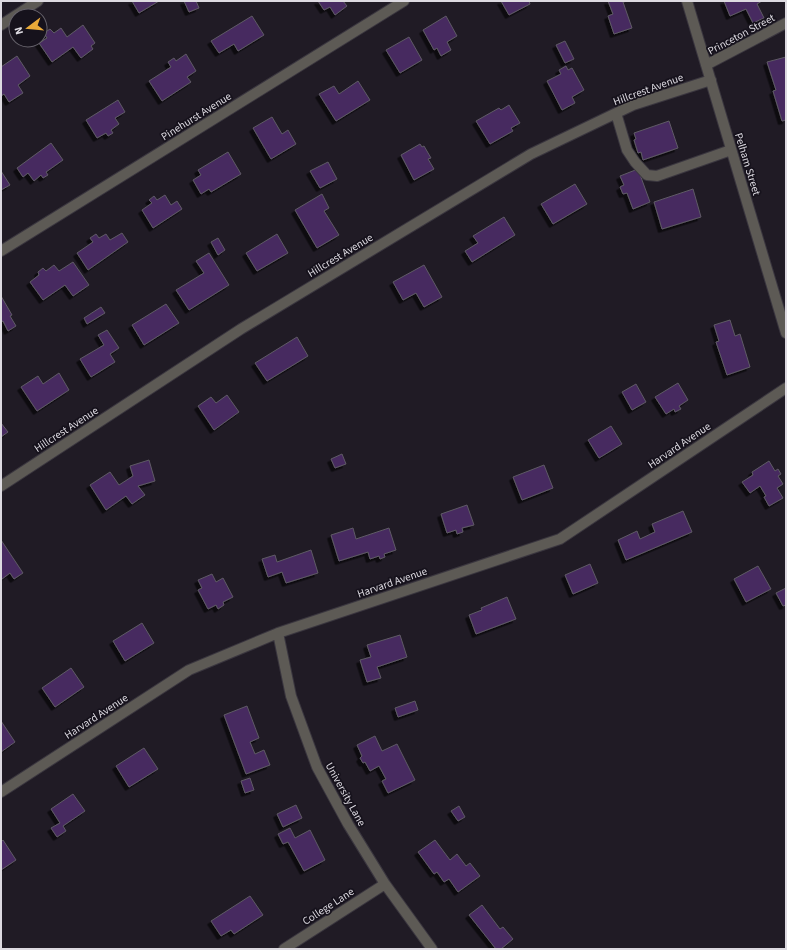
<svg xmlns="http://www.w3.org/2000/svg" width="787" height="950" viewBox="0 0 787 950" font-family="'Source Sans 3',sans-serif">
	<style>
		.building { fill: #462b61; stroke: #5f5a65; filter: url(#shadow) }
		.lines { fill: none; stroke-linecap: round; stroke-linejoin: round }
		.minor-casing { stroke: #3a363f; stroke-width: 12 }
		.minor { stroke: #5d5a55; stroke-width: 10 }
		.labels { text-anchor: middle; stroke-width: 3.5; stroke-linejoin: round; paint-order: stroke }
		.street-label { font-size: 11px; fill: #dddae1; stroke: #16121c }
	</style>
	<defs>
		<filter id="shadow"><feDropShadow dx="-3.5" dy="3.5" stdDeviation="0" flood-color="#0009"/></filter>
	</defs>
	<rect width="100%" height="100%" fill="#201b25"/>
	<path class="building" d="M 132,1 L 159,1 L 139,13 Z
		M 184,1 L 196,1 L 199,8 L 189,12 Z
		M 318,1 L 343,1 L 347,6 L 335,15 L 330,7 L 324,10 Z
		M 501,1 L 529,1 L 530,4 L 509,15 Z
		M 608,1 L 628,1 L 623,2 L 632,28 L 614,34 L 608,16 L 613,14 Z
		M 724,1 L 762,1 L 757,4 L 764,18 L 753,23 L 746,9 L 730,16 Z
		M 252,16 L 264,35 L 238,51 L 234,44 L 219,53 L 211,41 Z
		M 446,16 L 457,36 L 447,42 L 451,50 L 441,56 L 437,48 L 434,50 L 423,30 Z
		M 83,25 L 95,43 L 91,46 L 93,49 L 81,58 L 73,47 L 52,62 L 39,43 L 47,38 L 44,33 L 50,29 L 54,33 L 61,28 L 67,37 Z
		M 409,37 L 422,60 L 400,73 L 386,50 Z
		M 565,41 L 574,59 L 565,63 L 556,45 Z
		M 186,54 L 196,71 L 187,77 L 191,82 L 162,101 L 149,81 L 171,67 L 168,62 L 174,58 L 176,61 Z
		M 17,56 L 30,76 L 18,85 L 23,93 L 9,102 L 4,94 L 1,96 L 1,67 Z
		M 786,57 L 786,120 L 782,121 L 773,91 L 776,90 L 767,62 Z
		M 566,66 L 568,70 L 572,68 L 584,90 L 572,97 L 575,103 L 562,110 L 547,81 L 561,74 L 559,70 Z
		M 358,81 L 370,100 L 336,121 L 319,94 L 334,86 L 339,94 Z
		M 118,100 L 125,112 L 115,118 L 119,124 L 111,130 L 113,133 L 108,136 L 106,133 L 97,138 L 86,120 Z
		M 509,105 L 520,123 L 511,128 L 513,131 L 490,144 L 476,121 L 499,108 L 501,110 Z
		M 272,117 L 282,134 L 288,130 L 296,144 L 271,159 L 253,128 Z
		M 669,121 L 678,148 L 643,160 L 641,152 L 638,153 L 634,140 L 636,139 L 634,133 Z
		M 51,143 L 63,160 L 46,172 L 48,175 L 43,178 L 41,175 L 34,181 L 28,173 L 23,177 L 17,168 Z
		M 420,144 L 422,147 L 424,146 L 431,158 L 428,159 L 434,169 L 414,180 L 401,155 Z
		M 228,152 L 241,174 L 211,192 L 209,189 L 201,194 L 193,180 L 201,175 L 198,170 Z
		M 328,162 L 337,179 L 320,188 L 310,171 Z
		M 638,169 L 650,202 L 633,209 L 627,193 L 623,194 L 620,187 L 624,185 L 620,176 Z
		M 1,171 L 10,185 L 1,190 Z
		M 575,184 L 587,204 L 553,224 L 541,204 Z
		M 693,189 L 701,217 L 662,229 L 654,202 Z
		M 322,194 L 329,208 L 324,211 L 339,235 L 317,248 L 295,210 Z
		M 165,195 L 171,205 L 177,201 L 182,209 L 153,228 L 142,210 L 152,203 L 149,200 L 154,196 L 157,200 Z
		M 504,217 L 515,235 L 472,262 L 465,251 L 478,243 L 473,236 Z
		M 122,233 L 128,242 L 88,270 L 77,253 L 93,242 L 90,238 L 96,234 L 99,238 L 106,234 L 110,240 Z
		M 277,234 L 288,253 L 257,271 L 246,253 Z
		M 218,238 L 225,250 L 218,255 L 211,242 Z
		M 209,253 L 229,285 L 189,310 L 176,290 L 204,273 L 196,261 Z
		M 73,262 L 89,285 L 73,296 L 65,285 L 43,300 L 30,282 L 39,275 L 38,272 L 43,268 L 46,271 L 54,265 L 59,271 Z
		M 424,265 L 442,297 L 424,307 L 416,293 L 403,300 L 393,282 Z
		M 1,296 L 12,315 L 10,316 L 16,326 L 8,331 L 3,321 L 1,322 Z
		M 166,304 L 179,323 L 144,345 L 132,325 Z
		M 101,307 L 105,313 L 87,324 L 84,318 Z
		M 730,320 L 735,336 L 740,334 L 750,367 L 727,375 L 716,342 L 719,341 L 714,325 Z
		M 107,330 L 119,348 L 110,354 L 115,362 L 91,377 L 80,359 L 104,345 L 98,335 Z
		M 297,337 L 308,356 L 267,381 L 255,363 Z
		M 59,373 L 69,390 L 37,411 L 21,387 L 38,376 L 43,384 Z
		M 678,383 L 688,400 L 679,406 L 681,409 L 675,412 L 674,409 L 666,414 L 655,397 Z
		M 636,384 L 646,402 L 632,410 L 622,392 Z
		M 227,395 L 239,412 L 214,430 L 198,406 L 211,397 L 216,403 Z
		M 1,423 L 8,432 L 1,437 Z
		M 611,426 L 622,444 L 599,458 L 588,440 Z
		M 342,454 L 346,464 L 335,468 L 331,459 Z
		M 149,460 L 155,481 L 138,486 L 145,495 L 132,504 L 126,496 L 106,510 L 90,485 L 110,472 L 119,485 L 133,476 L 130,466 Z
		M 769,461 L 775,471 L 778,469 L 781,474 L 778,476 L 783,484 L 777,488 L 783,498 L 769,506 L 764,497 L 766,496 L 760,486 L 750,493 L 742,482 L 753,475 L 752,472 Z
		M 544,465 L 553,488 L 522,500 L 513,477 Z
		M 467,505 L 474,525 L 462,528 L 463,532 L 457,534 L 456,530 L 447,533 L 441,514 Z
		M 683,511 L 692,532 L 626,560 L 618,540 L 637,531 L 640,539 L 655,532 L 652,524 Z
		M 353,528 L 356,539 L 389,528 L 396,550 L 384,554 L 385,557 L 380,559 L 379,556 L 370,559 L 368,552 L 339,561 L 331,535 Z
		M 1,540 L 23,573 L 14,579 L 10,573 L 2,579 L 1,578 Z
		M 311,550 L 318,573 L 286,583 L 282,572 L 268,577 L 262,559 L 275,555 L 277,562 Z
		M 590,564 L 598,583 L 573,594 L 565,575 Z
		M 758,566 L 771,589 L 746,602 L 734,579 Z
		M 212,574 L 216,582 L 223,578 L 233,597 L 223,602 L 224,605 L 218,609 L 216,605 L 208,609 L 198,590 L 202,588 L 198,580 Z
		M 786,588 L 786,605 L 783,606 L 776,593 Z
		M 507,597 L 516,619 L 476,634 L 469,615 L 482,610 L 481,608 Z
		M 142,623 L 154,643 L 125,661 L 113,641 Z
		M 400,635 L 407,657 L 377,667 L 381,678 L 367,682 L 360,660 L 371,657 L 367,645 Z
		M 71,668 L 84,687 L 55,707 L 42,688 Z
		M 415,701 L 418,710 L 398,717 L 395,708 Z
		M 247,706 L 259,738 L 250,742 L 255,754 L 264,750 L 270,765 L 246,774 L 224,715 Z
		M 1,721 L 15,742 L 1,752 Z
		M 375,736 L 382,751 L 397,744 L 415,780 L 388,793 L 382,781 L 386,779 L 379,766 L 370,771 L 365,762 L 363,763 L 360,758 L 362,756 L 357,745 Z
		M 144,748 L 158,769 L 129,787 L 116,766 Z
		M 250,778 L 254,790 L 245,793 L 241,781 Z
		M 73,794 L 85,811 L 63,826 L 66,831 L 57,837 L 51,828 L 60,823 L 51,809 Z
		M 296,805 L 302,818 L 283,827 L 277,814 Z
		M 459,806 L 465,817 L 458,821 L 451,811 Z
		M 290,828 L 295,838 L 310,830 L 325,860 L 304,871 L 288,842 L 283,844 L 278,834 Z
		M 3,840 L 16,860 L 1,870 L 1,842 Z
		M 435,840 L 450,860 L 457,854 L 466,866 L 470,863 L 480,876 L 458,892 L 449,879 L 444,882 L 437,872 L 434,874 L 418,852 Z
		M 250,896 L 263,915 L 234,934 L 231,930 L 221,936 L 211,921 Z
		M 482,905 L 500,929 L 503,927 L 513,939 L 501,949 L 496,949 L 469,915 Z"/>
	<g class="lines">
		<defs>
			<path id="minor" d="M 687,1 L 786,333
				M 1,25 L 38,1
				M 706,65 L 786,23
				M 616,113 L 627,150 L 635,162 L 647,175 L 657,176 L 731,150
				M 1,251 L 404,1
				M 1,486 L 241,329 L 531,154 L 633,105 L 711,80
				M 278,633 L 291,696 L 317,767 L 348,824 L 385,884 L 432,949
				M 1,792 L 189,670 L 278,633 L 560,539 L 786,388
				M 284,949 L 385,884"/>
		</defs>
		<use href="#minor" class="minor-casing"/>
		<use href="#minor" class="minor"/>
	</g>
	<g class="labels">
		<g class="street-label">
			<text transform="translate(741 34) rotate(-28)" y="4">Princeton Street</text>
			<text transform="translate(648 89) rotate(-20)" y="4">Hillcrest Avenue</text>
			<text transform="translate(196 116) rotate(-32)" y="4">Pinehurst Avenue</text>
			<text transform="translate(748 164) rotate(73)" y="4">Pelham Street</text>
			<text transform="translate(340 255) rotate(-31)" y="4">Hillcrest Avenue</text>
			<text transform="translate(66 429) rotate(-33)" y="4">Hillcrest Avenue</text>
			<text transform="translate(679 445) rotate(-34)" y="4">Harvard Avenue</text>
			<text transform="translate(392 582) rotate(-19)" y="4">Harvard Avenue</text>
			<text transform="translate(96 716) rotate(-33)" y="4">Harvard Avenue</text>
			<text transform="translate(346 794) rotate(61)" y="4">University Lane</text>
			<text transform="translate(328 906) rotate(-33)" y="4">College Lane</text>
		</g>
	</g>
	<rect width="787" height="950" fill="none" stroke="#dddae1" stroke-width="4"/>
	<g transform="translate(28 28) rotate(254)"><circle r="19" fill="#16121c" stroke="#66626b"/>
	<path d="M0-3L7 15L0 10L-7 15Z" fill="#eaaa39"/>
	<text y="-6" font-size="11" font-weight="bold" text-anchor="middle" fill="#dddae1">N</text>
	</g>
</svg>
